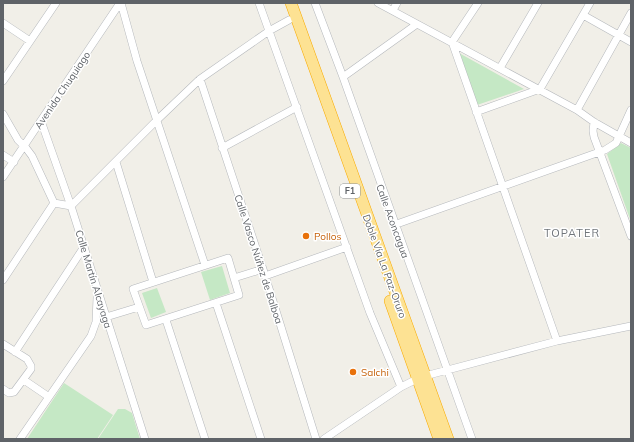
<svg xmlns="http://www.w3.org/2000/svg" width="634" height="442" viewBox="0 0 634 442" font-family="Mulish,sans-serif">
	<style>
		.green { fill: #c5e8c5 }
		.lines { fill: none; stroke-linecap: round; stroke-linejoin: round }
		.minor-casing { stroke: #b5b8bc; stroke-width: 8 }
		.highway-casing { stroke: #f9ab00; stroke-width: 12 }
		.minor { stroke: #fff; stroke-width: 7 }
		.highway { stroke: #fde293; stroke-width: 11 }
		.food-dot { fill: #e8710a; stroke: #fff; stroke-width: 1.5 }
		.labels { text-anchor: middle; stroke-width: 3; stroke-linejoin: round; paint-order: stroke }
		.shield { fill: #fff; stroke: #8f9295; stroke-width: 1 }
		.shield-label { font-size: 9px; font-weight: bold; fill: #5f6368 }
		.street-label { font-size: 10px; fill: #5f6368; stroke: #fff }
		.food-label { font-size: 10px; fill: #c56008; stroke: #fff; text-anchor: start }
		.neighbourhood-label { font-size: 11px; letter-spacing: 1px; fill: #70757a; stroke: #fff }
	</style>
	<rect width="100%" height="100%" fill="#f1efe8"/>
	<path class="green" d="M 459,53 L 524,89 L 477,105 Z
		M 621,143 L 631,148 L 631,222 L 607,154 Z
		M 222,266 L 230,293 L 210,300 L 201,272 Z
		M 157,288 L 166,312 L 151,318 L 142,293 Z
		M 64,383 L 113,415 L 97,439 L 27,439 Z
		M 118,409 L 125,409 L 132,413 L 140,439 L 98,439 Z"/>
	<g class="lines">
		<defs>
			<path id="minor" d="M 121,3 L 137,61 L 205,265
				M 259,3 L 370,313 L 401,387
				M 315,3 L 343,77 L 472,439
				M 378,3 L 577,110 L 594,122 L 631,143
				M 478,3 L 452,42 L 557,341
				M 393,10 L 397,3
				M 583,15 L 631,42
				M 3,23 L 30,41
				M 500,68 L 538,3
				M 343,77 L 417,24
				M 200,79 L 263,269 L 316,439
				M 3,81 L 56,3
				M 577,110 L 631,13
				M 476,112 L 540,89 L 590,3
				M 3,114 L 18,140 L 26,148 L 32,156 L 54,203
				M 41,121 L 71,206 L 145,439
				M 594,122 L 593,131 L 594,137 L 631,236
				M 222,148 L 297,107
				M 3,155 L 14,162
				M 116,162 L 153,282
				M 3,177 L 120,3
				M 394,225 L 605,150 L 616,143 L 631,110
				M 228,258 L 239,295 L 146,325 L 133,289 Z
				M 265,276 L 347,247
				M 234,278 L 263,269
				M 3,280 L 54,203 L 71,206 L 157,120 L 200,79 L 269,31 L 289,20
				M 216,303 L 261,439
				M 106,317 L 139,307
				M 166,320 L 205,439
				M 3,344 L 27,359 L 31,366 L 31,369 L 14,392 L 9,393 L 3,389
				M 15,352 L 84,247
				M 425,376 L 557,341 L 631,326
				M 24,380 L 49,397
				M 20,439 L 91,336 L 96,322 L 97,298
				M 324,439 L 401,387 L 417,379"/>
			<path id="highway" d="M 291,3 L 448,439
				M 390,301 L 439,439"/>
		</defs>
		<use href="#minor" class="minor-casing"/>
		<use href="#highway" class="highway-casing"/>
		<use href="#minor" class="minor"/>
		<use href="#highway" class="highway"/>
	</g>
	<g class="food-dot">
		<circle cx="306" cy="236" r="4"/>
		<circle cx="353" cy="372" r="4"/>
	</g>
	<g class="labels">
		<rect class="shield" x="340" y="184" width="20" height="14" rx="3"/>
		<g class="shield-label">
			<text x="350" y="194">F1</text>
		</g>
		<g class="street-label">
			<text transform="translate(62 90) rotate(-56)" y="4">Avenida Chuquiago</text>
			<text transform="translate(393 221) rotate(70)" y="4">Calle Aconcagua</text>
			<text transform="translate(259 259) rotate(72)" y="4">Calle Vasco Núñez de Balboa</text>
			<text transform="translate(385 266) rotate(70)" y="4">Doble Vía La Paz-Oruro</text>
			<text transform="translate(94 279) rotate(73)" y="4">Calle Martín Alcayaga</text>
		</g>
		<g class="food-label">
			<text x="314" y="240">Pollos</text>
			<text x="361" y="376">Salchi</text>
		</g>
		<g class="neighbourhood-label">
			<text x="572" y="237">TOPATER</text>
		</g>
	</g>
	<rect width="634" height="442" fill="none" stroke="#5f6368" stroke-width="8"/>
</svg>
